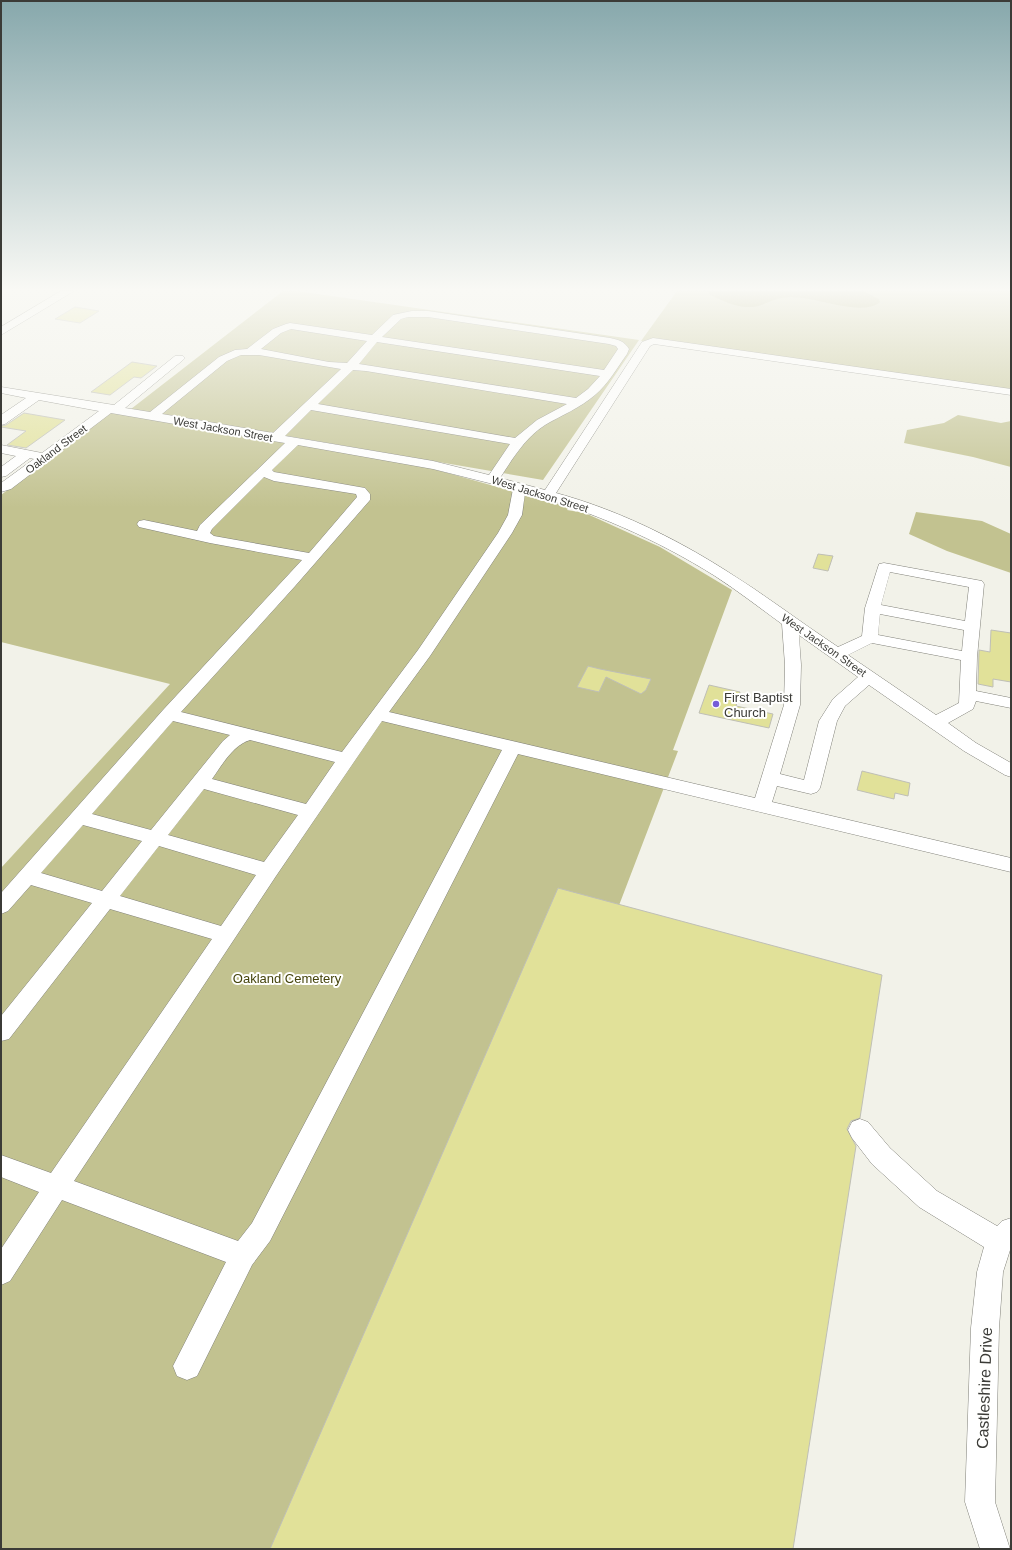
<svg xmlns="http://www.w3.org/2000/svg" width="1012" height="1550" viewBox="0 0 1012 1550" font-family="Helvetica,sans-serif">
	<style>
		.green { fill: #c2c290 }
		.water { fill: #979651 }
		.building { fill: #e1e199; stroke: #bfbfb6 }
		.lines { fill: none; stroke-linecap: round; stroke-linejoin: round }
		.minor-casing { stroke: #818179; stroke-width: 1 }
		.minor { fill: #fff; fill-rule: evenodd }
		.poi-dot { fill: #765dd8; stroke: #fffffe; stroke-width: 1.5 }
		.labels { text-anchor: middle; stroke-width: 4; stroke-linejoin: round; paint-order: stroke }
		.far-street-label { font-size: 11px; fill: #3b3b37; stroke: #fffffe }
		.poi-label { font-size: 13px; fill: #3b3b37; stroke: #fffffe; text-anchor: start }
		.park-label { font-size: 13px; fill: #45440c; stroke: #fffffe }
		.near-street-label { font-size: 16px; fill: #3b3b37; stroke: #fffffe }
	</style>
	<rect width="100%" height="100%" fill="#f2f2e9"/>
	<path class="green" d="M 283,291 L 297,291 L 639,340 L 543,480 L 131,409 Z
		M 677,291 L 1011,291 L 1011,394 L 641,341 Z
		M 111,412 L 430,468 L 569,507 L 567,510 L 585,513 L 660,547 L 732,590 L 673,750 L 678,751 L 373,1549 L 1,1549 L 1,868 L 170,684 L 1,642 L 1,495 Z
		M 958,415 L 1001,423 L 1011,421 L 1011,467 L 973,457 L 904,443 L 907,430 L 944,423 Z
		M 916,512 L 982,521 L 1011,534 L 1011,573 L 947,551 L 909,534 Z"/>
	<path class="water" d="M 708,291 L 863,291 L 879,299 L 880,302 C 863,316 823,300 802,298 C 794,297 785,297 777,299 C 767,302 758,308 748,307 C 734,307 722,300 710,295 Z"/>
	<path class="building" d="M 75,307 L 99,311 L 80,323 L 55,319 Z
		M 132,362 L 157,366 L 141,378 L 134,377 L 110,395 L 91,392 Z
		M 24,413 L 65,420 L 26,448 L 7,445 L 26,431 L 1,427 L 1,426 L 6,425 Z
		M 818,554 L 833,556 L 828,571 L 813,568 Z
		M 991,630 L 1011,633 L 1011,682 L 993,679 L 993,687 L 978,684 L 979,650 L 990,652 Z
		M 588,666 L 600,669 L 651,679 L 646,690 L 641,694 L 606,677 L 599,692 L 577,687 Z
		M 709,685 L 740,692 L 736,706 L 773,714 L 769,728 L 699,713 Z
		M 862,771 L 910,783 L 908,796 L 895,793 L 894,799 L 857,790 Z
		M 558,888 L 882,975 L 860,1118 L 851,1121 L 847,1129 L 856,1146 L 793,1549 L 270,1549 Z"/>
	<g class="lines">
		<defs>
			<path id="minor" d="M 61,291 L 74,291 L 1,335 L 1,327 Z
				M 412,311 L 428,311 L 610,338 C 619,340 624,341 629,349 L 627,354 C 617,368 608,384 595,395 C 580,408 562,415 545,425 C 525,438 513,458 500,478 L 545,490 L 642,342 L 653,338 L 1011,389 L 1011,395 L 654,344 L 650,346 L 556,493 C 615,509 673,537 725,570 C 764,594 800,622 838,647 L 862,636 L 865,608 L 879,564 L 884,563 L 982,581 L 984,584 L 977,657 L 976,691 L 1011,698 L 1011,708 L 976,701 L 973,709 L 948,723 L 976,743 L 1011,763 L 1011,777 L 1005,775 L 964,751 L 869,685 L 845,706 L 837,721 L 820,788 L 817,792 L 811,794 L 777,786 L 772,802 L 1011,858 L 1011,872 L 518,754 L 270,1241 L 252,1265 L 197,1376 L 187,1380 L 177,1376 L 173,1366 L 226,1262 L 62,1200 L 10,1281 L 1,1285 L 1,1249 L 39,1192 L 1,1177 L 1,1155 L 51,1173 L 212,939 L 110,909 L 9,1039 L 1,1041 L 1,1016 L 92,903 L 31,885 L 8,911 L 1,914 L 1,893 L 163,710 L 302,560 L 210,543 L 139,527 L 137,524 L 139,521 L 144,520 L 197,531 L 200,525 L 285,443 L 111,413 L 11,489 L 1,492 L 1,483 L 34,459 L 30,458 L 6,476 L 1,477 L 1,467 L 16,456 L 1,453 L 1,445 L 42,453 L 99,411 L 39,400 L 5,424 L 1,425 L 1,415 L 26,398 L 1,393 L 1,387 L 114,405 L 175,356 L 183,356 L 185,358 L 183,360 L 125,408 L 150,412 L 219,357 L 235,350 L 247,349 L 273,329 L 286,324 L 290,323 L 372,335 L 393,315 ZM 408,317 L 428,317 L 609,344 L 616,346 L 618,349 L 604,370 L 382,337 L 401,319 ZM 291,329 L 367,341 L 347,363 L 329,362 L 261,349 L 281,333 ZM 377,342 L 600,376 L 588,389 L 576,398 L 359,364 ZM 241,355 L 259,355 L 341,369 L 273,433 L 162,414 L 227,361 ZM 353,370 L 366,371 L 567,404 L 537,420 L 515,438 L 318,404 ZM 311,410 L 510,444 L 489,475 L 433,461 L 285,436 ZM 298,445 L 433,469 L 513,489 L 508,515 L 498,533 L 418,650 L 342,752 L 181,712 L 296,585 L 370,500 L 370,494 L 365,488 L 274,472 L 272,470 ZM 264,477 L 274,481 L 356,494 L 357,497 L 309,553 L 214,536 L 210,533 L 212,529 ZM 525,493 C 592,511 656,539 715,576 C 738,591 760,608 782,624 L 785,665 L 784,705 L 755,798 L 389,712 L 430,656 L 512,533 L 522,515 ZM 890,572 L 969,587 L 965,621 L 881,605 ZM 880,614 L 964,630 L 962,651 L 878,635 ZM 799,635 L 858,677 L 833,699 L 819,721 L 804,780 L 780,774 L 800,705 L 801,665 ZM 872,643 L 961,660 L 959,703 L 936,715 L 848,655 ZM 173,721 L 230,735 L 223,741 L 151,830 L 92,814 ZM 382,721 L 502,750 L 252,1223 L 238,1241 L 74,1181 L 276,876 ZM 250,740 L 335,762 L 306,804 L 212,779 C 222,765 233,745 250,740 ZM 204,789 L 298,815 L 264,862 L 168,835 ZM 83,825 L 142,841 L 102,891 L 41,873 ZM 159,846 L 256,875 L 221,926 L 120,896 Z
				M 860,1119 L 868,1122 L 890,1148 L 937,1191 L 997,1226 L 1002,1221 L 1011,1218 L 1011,1247 L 1003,1272 L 999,1328 L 995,1502 L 1010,1549 L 980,1549 L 965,1502 L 971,1328 L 977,1272 L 984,1247 L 919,1207 L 872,1164 L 852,1138 L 848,1130 L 852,1122 Z"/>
		</defs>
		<use href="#minor" class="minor-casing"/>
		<use href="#minor" class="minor"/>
	</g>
	<linearGradient id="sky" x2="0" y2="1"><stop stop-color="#87a8ac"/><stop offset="0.57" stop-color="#f9f9f5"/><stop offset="1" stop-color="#f9f9f5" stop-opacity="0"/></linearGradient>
	<rect width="1012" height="508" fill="url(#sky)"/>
	<circle class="poi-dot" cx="716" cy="704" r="4"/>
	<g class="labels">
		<g class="far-street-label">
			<text transform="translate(223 429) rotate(10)" y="4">West Jackson Street</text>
			<text transform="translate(56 449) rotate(-37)" y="4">Oakland Street</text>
			<text transform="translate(540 494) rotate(17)" y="4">West Jackson Street</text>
			<text transform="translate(824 645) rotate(35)" y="4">West Jackson Street</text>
		</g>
		<g class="poi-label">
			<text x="724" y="702">First Baptist<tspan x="724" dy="15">Church</tspan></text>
		</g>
		<g class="park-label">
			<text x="287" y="983">Oakland Cemetery</text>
		</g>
		<g class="near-street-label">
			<text transform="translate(984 1388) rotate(-88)" y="6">Castleshire Drive</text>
		</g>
	</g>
	<rect width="1012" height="1550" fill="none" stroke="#3b3b37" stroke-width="4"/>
</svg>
